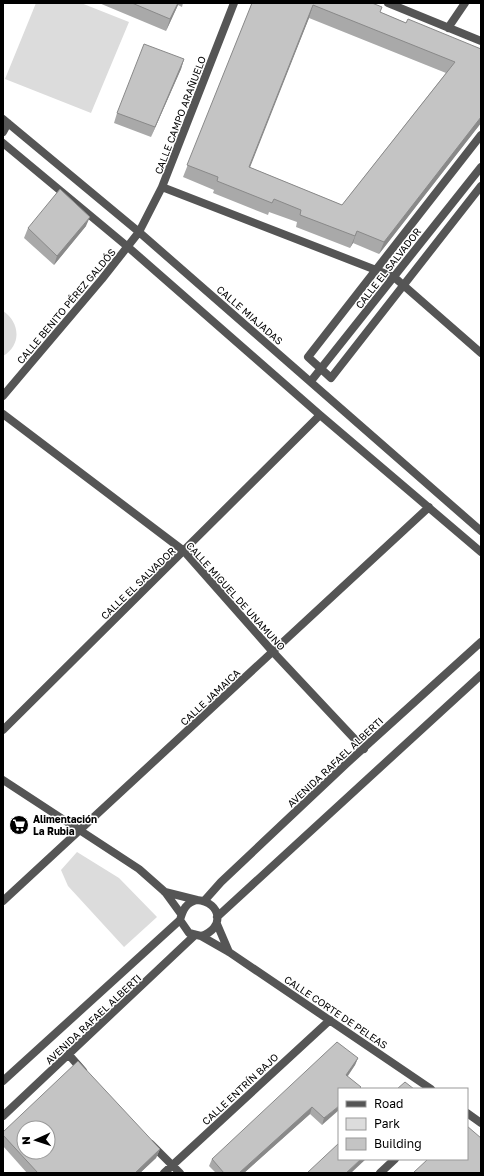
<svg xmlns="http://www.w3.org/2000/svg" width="484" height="1176" viewBox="0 0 484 1176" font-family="'Golos Text',sans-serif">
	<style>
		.green { fill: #dcdcdc }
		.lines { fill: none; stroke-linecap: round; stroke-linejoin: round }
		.street { stroke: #555; stroke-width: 8 }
		.wall { fill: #a9a9a9; fill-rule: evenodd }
		.shaded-wall { fill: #898989 }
		.building { fill: #c4c4c4; stroke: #898989; fill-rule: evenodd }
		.labels { text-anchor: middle; stroke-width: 3; stroke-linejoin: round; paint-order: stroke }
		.street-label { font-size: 10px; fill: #000; stroke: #fff }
		.poi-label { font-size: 10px; font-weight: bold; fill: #000; stroke: #fff; text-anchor: start }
	</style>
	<rect width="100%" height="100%" fill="#fff"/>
	<path class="green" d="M 36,3 L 81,3 L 129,22 L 91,113 L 5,79 Z
		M 3,311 C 20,322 22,345 3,356 Z
		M 77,852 L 119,878 L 157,917 L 124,947 L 68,886 L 61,870 Z"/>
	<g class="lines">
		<path class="street" d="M 388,3 L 481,41
			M 448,28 L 465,3
			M 3,119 L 139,232 L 481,531
			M 3,132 L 8,123
			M 481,135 L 308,357 L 331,378 L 481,186
			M 3,143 L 128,247 L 320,415 L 481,552
			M 162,187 L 394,277 L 481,353
			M 311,381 L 481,167
			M 3,396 L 102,279 L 139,232 L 162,187 L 234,3
			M 3,414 L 184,551 L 273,652 L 364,749
			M 3,730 L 320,415
			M 3,780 L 139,869 L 165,892 L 181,914
			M 165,892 L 197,900
			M 197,900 C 222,902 225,929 201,936 L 189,933 L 180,920 C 183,909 186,903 197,900 Z
			M 205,900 L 221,882 L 346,764 L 481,642
			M 3,901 L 429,507
			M 217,917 L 481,675
			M 217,924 L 229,952
			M 201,936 L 229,952 L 431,1089
			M 69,1055 L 83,1071
			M 3,1081 L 180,920
			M 467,1113 L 481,1123
			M 3,1116 L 195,935
			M 151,1144 L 180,1173
			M 164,1173 L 330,1020
			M 380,1173 L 395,1159"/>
	</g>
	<path class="wall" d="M 99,3 L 183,3 L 182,7 L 178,5 L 166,31 Z
		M 252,3 L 372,3 L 380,12 L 406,23 L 481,49 L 481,123 L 379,254 L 353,243 L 350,248 L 296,227 L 297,222 L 269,212 L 268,215 L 213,193 L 214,190 L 183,177 ZM 309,18 L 446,73 L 342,205 L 249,167 Z
		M 184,59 L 181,69 L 151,137 L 114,123 L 117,113 Z
		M 86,226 L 54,265 L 24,238 L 28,228 Z
		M 358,1058 L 355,1065 L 348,1076 L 322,1125 L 310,1114 L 244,1173 L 216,1173 L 209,1166 L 212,1159 Z
		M 3,1132 L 160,1149 L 156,1158 L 140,1173 L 27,1173 L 3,1146 Z"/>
	<path class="shaded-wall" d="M 178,3 L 179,3 L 178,5 L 166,31 L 170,19 Z
		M 313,5 L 309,18 L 245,180 L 249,167 Z
		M 184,59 L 181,69 L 151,137 L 155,127 Z
		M 481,117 L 481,123 L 379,254 L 384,242 Z
		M 90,217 L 86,226 L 54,265 L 57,256 Z
		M 357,231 L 353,243 L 350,248 L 355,236 Z
		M 358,1058 L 355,1065 L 344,1081 L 346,1075 Z
		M 339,1106 L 339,1110 L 322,1125 L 324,1118 Z
		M 312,1107 L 310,1114 L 244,1173 L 239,1173 Z
		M 160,1149 L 156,1158 L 140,1173 L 135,1173 Z
		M 361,1159 L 366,1159 L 351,1173 L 346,1173 Z"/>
	<path class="building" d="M 132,3 L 178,3 L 170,19 Z
		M 252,3 L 372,3 L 382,7 L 380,12 L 406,23 L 408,19 L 481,49 L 481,117 L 384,242 L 357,231 L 355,236 L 300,215 L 301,210 L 274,199 L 272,203 L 217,181 L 218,177 L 187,165 ZM 313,5 L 455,62 L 342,205 L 249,167 Z
		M 144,44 L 184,59 L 155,127 L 117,113 Z
		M 60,189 L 90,217 L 57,256 L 28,228 Z
		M 337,1042 L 358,1058 L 346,1075 L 361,1087 L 359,1089 L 339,1089 L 339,1106 L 324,1118 L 312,1107 L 239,1173 L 224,1173 L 212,1159 Z
		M 78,1061 L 160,1149 L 135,1173 L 38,1173 L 3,1135 L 3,1132 ZM 24,1128 L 48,1128 L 48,1152 L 24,1152 Z
		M 405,1082 L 414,1089 L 397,1089 Z
		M 467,1126 L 481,1138 L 481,1173 L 413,1173 L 428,1159 L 467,1159 Z
		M 339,1143 L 339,1159 L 361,1159 L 346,1173 L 307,1173 Z"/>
	<defs>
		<symbol id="supermarket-disc" viewBox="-11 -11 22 22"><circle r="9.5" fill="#000" stroke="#fff"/><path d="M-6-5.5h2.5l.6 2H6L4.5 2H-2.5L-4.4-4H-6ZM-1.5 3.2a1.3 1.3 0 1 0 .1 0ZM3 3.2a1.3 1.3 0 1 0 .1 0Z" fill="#fff"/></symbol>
	</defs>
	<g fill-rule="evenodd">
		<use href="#supermarket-disc" x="8" y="814" width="22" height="22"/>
	</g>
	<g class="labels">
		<g class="street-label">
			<text transform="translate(180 115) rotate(-69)" y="4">CALLE CAMPO ARAÑUELO</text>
			<text transform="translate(388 268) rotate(-52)" y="4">CALLE EL SALVADOR</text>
			<text transform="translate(66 306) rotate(-50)" y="4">CALLE BENITO PÉREZ GALDÓS</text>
			<text transform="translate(250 315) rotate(41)" y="4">CALLE MIAJADAS</text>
			<text transform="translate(138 583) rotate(-44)" y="4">CALLE EL SALVADOR</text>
			<text transform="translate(236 596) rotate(48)" y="4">CALLE MIGUEL DE UNAMUNO</text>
			<text transform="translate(210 697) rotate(-43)" y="4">CALLE JAMAICA</text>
			<text transform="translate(335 762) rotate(-43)" y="4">AVENIDA RAFAEL ALBERTI</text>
			<text transform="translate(336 1012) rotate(34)" y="4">CALLE CORTE DE PELEAS</text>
			<text transform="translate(93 1019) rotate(-43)" y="4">AVENIDA RAFAEL ALBERTI</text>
			<text transform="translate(240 1089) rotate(-43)" y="4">CALLE ENTRÍN BAJO</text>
		</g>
		<g class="poi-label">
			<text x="33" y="823">Alimentación<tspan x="33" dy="12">La Rubia</tspan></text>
		</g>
	</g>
	<rect width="484" height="1176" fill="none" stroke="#000000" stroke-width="8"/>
	<rect x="338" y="1088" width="130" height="72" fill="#ffffff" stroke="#999999"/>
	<rect x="346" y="1101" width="20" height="6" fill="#555555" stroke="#999999"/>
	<text x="374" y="1108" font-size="12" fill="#000000">Road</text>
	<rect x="346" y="1118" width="20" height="12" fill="#dcdcdc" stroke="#999999"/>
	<text x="374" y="1128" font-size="12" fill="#000000">Park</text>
	<rect x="346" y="1138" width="20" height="12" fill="#c4c4c4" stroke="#999999"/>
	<text x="374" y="1148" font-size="12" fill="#000000">Building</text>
	<g transform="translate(36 1140) rotate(267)"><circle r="19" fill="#ffffff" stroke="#999999"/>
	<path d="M0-3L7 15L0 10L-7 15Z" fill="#000000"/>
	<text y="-6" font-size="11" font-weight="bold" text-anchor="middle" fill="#000000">N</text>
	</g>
</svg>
